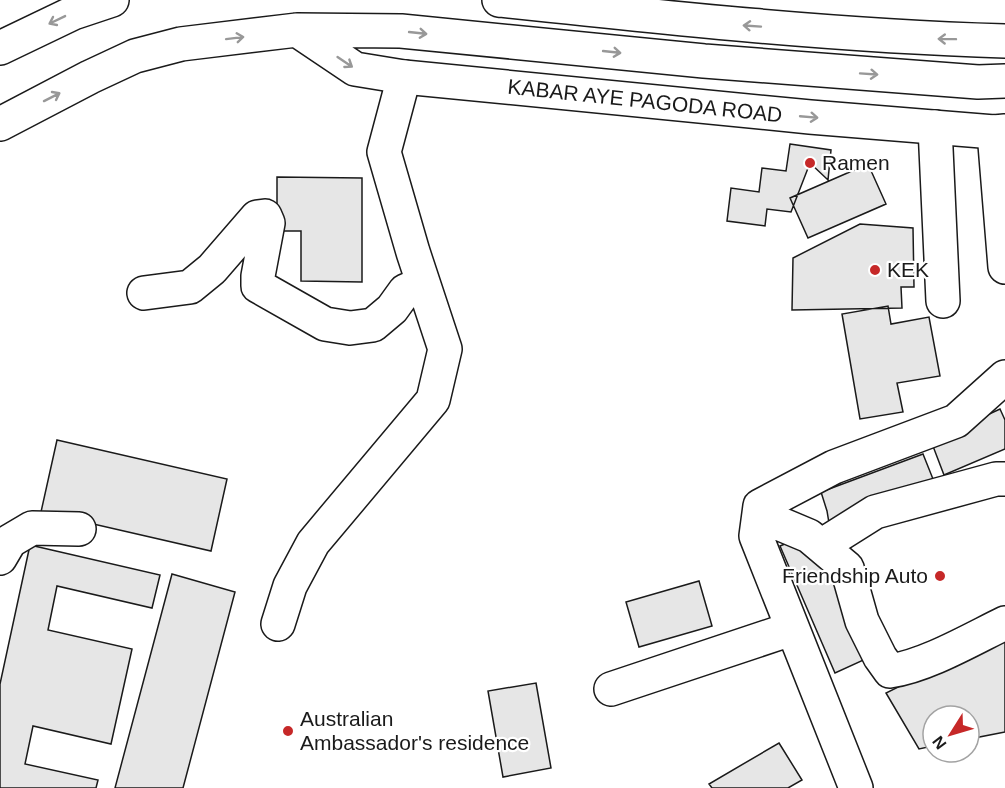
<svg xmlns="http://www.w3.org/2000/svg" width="1005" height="788" viewBox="0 0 1005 788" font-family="Arial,sans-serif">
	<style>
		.building { fill: #e6e6e6; stroke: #1a1a1a; stroke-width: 1.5 }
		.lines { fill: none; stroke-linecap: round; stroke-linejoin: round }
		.minor-casing { stroke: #1a1a1a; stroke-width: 36 }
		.major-casing { stroke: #1a1a1a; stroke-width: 36 }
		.minor { stroke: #fff; stroke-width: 33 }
		.major { stroke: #fff; stroke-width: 33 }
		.oneway { stroke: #989898 }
		.poi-dot { fill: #c62828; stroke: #fff; stroke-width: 2 }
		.labels { text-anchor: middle; stroke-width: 4.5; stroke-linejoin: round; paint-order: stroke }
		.street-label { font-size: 21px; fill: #1a1a1a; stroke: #fff }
		.poi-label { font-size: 21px; fill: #1a1a1a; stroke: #fff; text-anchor: start }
	</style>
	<rect width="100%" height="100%" fill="#fff"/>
	<path class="building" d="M 790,144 L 831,150 L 828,180 L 810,163 L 791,212 L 767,209 L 765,226 L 727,221 L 731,188 L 759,192 L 762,168 L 786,171 Z
		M 868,164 L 886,204 L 808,238 L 790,198 Z
		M 277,177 L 362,178 L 362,282 L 301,281 L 301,231 L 277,231 Z
		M 860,224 L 913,228 L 914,287 L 901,287 L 902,308 L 792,310 L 793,258 Z
		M 888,306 L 891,324 L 929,317 L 940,376 L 897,383 L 903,412 L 860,419 L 842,314 Z
		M 1000,409 L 1005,420 L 1005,449 L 944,475 L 931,441 Z
		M 57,440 L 227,479 L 211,551 L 41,512 Z
		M 923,454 L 933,479 L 829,523 L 827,511 L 821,492 Z
		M 799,538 L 823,557 L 868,658 L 835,673 L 780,546 Z
		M 30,545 L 160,575 L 152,608 L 57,586 L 48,630 L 132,649 L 111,744 L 33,726 L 25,764 L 98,780 L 96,788 L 0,788 L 0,684 Z
		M 172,574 L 235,592 L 183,788 L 115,788 Z
		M 699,581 L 712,626 L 639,647 L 626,602 Z
		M 1005,634 L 1005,732 L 969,739 L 969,716 L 933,716 L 933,746 L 919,749 L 886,693 Z
		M 536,683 L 551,768 L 503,777 L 488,691 Z
		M 779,743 L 802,780 L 788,788 L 712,788 L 709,784 Z"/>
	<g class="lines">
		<defs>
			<path id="minor" d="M 935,127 L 943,301
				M 994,132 L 1005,267
				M 144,293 L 190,287 L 212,269 L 257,217 L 265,216 L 268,223 L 258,276 L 258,286 L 325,324 L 350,328 L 373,325 L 392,309 L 405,291 L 423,283
				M 759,515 L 809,536 L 847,568 L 862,621 L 880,657 L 890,671 C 926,666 972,639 1005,623
				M 821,546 L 875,512 L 996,479 L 1005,479
				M 0,558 L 10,541 L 32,528 L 79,529
				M 278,624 L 290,586 L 313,543 L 433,400 L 445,349 L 413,252 L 384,152 L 404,77
				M 611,689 L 791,629
				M 856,788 L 756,536 L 760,506 L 834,467 L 956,421 L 1005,377"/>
			<path id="major" d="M 499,0 C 668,18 836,36 1005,41
				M 297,30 L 355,69 L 404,77 L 810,117 L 994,132 L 1005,131
				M 0,48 L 73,13 L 112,0
				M 0,124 L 90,77 L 135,56 L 181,44 L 297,30 L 401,31 L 704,61 L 978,82 L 1005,81"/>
		</defs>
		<use href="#minor" class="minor-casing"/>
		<use href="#major" class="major-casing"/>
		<use href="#minor" class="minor"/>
		<use href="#major" class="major"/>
	</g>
	<defs><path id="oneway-shaft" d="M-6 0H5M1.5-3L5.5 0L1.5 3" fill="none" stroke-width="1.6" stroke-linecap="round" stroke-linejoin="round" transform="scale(1.5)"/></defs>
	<g class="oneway">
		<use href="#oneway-shaft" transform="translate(57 20) rotate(154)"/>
		<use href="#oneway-shaft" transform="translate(752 26) rotate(-176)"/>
		<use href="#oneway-shaft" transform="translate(418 33) rotate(6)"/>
		<use href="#oneway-shaft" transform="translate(235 38) rotate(-7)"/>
		<use href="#oneway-shaft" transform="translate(947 39) rotate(-179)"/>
		<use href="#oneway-shaft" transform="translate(612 52) rotate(6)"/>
		<use href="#oneway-shaft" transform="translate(345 62) rotate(34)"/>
		<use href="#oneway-shaft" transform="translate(869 74) rotate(4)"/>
		<use href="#oneway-shaft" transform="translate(52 97) rotate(-27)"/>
		<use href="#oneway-shaft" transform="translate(809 117) rotate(5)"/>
	</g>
	<g class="poi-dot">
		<circle cx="810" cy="163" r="6"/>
		<circle cx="875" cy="270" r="6"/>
		<circle cx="940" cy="576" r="6"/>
		<circle cx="288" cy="731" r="6"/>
	</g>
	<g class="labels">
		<g class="street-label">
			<text transform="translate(645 101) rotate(6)" y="7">KABAR AYE PAGODA ROAD</text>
		</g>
		<g class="poi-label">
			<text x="822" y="170">Ramen</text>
			<text x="887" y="277">KEK</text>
			<text x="928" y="583" text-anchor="end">Friendship Auto</text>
			<text x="300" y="726">Australian<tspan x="300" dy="24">Ambassador's residence</tspan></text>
		</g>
	</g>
	<g transform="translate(951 734) rotate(233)"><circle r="28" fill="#ffffff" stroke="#a3a3a3" stroke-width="1.5"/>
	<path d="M0-4.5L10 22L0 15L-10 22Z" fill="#c62828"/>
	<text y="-9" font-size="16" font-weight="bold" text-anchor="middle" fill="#1a1a1a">N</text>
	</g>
</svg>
